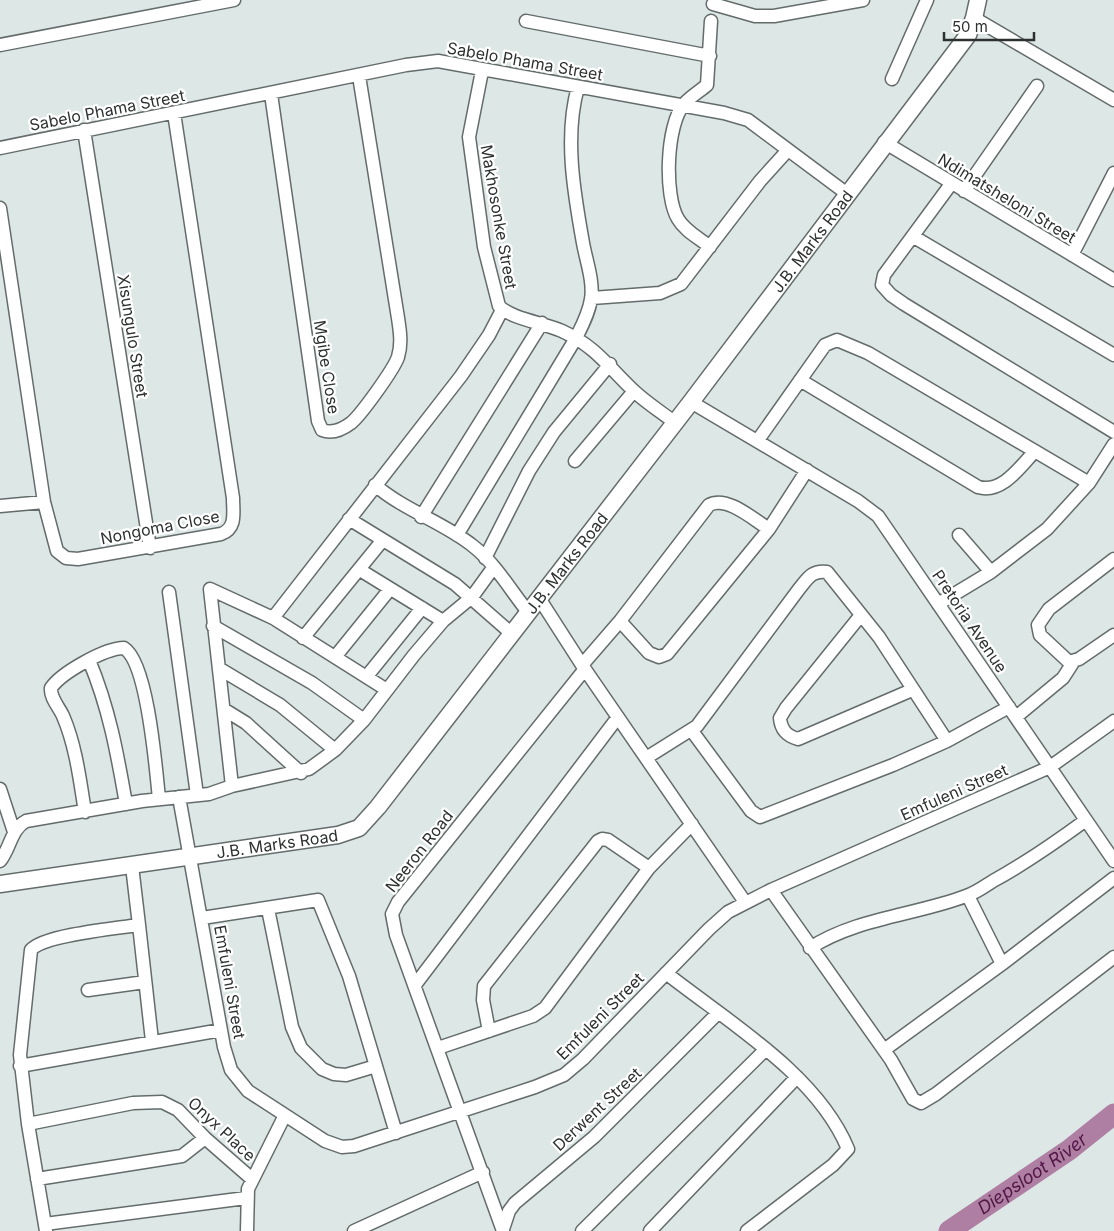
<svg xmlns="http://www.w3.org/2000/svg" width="1114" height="1231" viewBox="0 0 1114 1231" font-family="Inter,sans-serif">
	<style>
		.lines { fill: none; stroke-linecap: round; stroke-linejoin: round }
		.river { stroke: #ae7fa3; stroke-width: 21 }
		.minor-casing { stroke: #646c6b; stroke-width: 15 }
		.tertiary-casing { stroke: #646c6b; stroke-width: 19 }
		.minor { stroke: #fff; stroke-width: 12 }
		.tertiary { stroke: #fff; stroke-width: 16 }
		.labels { text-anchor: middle; stroke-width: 4.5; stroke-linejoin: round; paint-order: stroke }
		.street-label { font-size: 16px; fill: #2d3030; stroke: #fff }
		.water-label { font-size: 18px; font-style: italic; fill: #521847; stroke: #fff }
	</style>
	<rect width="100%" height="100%" fill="#dde7e5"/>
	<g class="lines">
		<path class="river" id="s1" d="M 949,1231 L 1069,1150 L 1114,1114"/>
		<defs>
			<path id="minor" d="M 713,4 L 755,16 L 774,16 L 863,0
				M 974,18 L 1114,100
				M 526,21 L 710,56
				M 0,45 L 234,0
				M 482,71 L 469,137 L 484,247 L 499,306 C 511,319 545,323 562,331 C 597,347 609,368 635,392 C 647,403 661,412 674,422
				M 892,79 L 927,0
				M 271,94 L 318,421 L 322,430 C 332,434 343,429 351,423 C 361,415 394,369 398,357 C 402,344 400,331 398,318 L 359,76
				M 84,130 L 150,548
				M 884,142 L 1114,280
				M 0,148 L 406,65 L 438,61 L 724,113 L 748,120 L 846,193
				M 951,184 L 884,275 L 882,285 L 891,295 L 904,304 L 1114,432
				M 964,191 L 1037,86
				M 0,208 L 44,502 L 57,551 L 66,558 L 78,559 L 221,534 C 237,528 233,513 233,498 L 174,113
				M 914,237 L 1114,355
				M 710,247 C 699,238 685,231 678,219 C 664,196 666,125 684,104 C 690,97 700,91 707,85 L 711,21
				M 1072,255 L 1114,173
				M 592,298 L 660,293 L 681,284 L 760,181 L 788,150
				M 800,380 L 978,487 C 1002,494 1020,467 1035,451
				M 691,402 L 858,501 L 878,516 L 1114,861
				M 758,440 L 825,345 L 837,340 L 868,353 L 1089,483
				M 575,461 L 634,391
				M 375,485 C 405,511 443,522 473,546 C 495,563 511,591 528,612
				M 0,506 L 44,502
				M 421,517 L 542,323
				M 349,519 L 455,584 L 511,633
				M 457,535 L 576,338 C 582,326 589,313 591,299 C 594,282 586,260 583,243 C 574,193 564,136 578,87
				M 959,535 L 991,572
				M 485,558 L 529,471 L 554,432 L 610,364
				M 1114,559 L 1049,609 L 1038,625 L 1040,635 L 1069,662 L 1079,659 L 1114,635
				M 360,570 L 443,621
				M 169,592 L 197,795
				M 539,598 L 582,665 L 745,902
				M 938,604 L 991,572 L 1047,529 L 1089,483 L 1114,444
				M 861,615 L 786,708 L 780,718 C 781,730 787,736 798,739 L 912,690
				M 273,618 L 461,376 L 489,335 L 502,310
				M 620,621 L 649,653 L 659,657 L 667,654 L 769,529 L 807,470
				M 213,626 L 312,683 L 364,720
				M 303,638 L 382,541
				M 335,657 L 390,589
				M 89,660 C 109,708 117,752 126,804
				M 582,665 L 620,621 L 709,505 C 727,495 754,520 769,529
				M 220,669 L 280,705 L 335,750
				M 367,676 L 422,608
				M 225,710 L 246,723 L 301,773
				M 1016,717 L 1063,678 L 1074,661
				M 692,731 L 751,811 L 760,817 L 893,765 L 947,741 L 1009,707
				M 646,758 L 697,726 L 799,589 C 808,578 812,570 827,572 L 879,637 L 947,741
				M 232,786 L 210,589 L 273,618 L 387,690
				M 0,789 L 14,832
				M 179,797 L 224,1047 L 231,1070 L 248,1091 L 325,1141 L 342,1147 L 354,1146 L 535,1087 L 564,1075 L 583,1059 L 709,929 L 728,912 L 771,890 L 1050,767 L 1114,721
				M 85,812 C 80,781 76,746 63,716 C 59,707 50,698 51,688 C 61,673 105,648 124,648 C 148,663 156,770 159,799
				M 0,861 C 10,849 11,829 26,821 L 142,801 L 209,794 L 232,786 L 309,769 L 335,750 L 364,720 L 414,655 L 443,621 L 472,597 L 493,568
				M 132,866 L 139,925
				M 771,890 L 891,1060 L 913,1099 L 921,1103 L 936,1094 L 1114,957
				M 968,896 L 1002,964
				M 268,909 L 292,1027 L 301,1048 L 322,1069 L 334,1074 L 346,1075 L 376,1066
				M 202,918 L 318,900 L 349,976 L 396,1133
				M 810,948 C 856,918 916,915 966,896 C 976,893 985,886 993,881 C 1026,863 1056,842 1086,820
				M 666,973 C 728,1022 817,1074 848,1149 L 833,1165 L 747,1231
				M 415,985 L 618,717
				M 88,990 L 145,982
				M 489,1031 L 483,1000 L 484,986 L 598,841 L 602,839 L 608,840 L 649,868
				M 438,1048 L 533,1016 L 545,1008 L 649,868 L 692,824
				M 884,1050 L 1002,964 L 1114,878
				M 20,1066 L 221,1030
				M 28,1124 L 133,1103 L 162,1102 L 178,1110 L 205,1138 L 252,1179
				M 37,1179 L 182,1156 L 205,1138
				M 45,1224 L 246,1198
				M 503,1229 L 509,1211 L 515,1203 L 594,1137 L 717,1014
				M 46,1231 L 28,1124 L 20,1055 L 31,950 C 43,935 118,928 139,925 L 152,1041
				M 247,1231 L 248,1189 L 285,1115
				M 354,1231 L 483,1172
				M 503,1231 L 396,935 L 392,914 L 398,902 L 585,669
				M 582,1231 L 766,1049
				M 650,1231 L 797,1077"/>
			<g id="tertiary">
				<path id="s2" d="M 0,884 L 338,835 L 359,828 L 378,807 L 691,402 L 968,35 L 974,18 L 978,0"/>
			</g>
		</defs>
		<use href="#minor" class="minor-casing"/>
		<use href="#tertiary" class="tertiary-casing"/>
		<use href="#minor" class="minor"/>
		<use href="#tertiary" class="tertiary"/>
	</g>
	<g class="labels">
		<g class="street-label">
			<text transform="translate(525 61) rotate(10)" y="6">Sabelo Phama Street</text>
			<text transform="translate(107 110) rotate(-11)" y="6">Sabelo Phama Street</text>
			<text transform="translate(1007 198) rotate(31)" y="6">Ndimatsheloni Street</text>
			<text transform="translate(499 217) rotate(80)" y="6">Makhosonke Street</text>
			<text dy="6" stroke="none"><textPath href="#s2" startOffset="1105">J.B. Marks Road</textPath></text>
			<text transform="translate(133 336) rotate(81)" y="6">Xisungulo Street</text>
			<text transform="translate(327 367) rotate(81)" y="6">Mgibe Close</text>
			<text transform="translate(160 527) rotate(-11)" y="6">Nongoma Close</text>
			<text dy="6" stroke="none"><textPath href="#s2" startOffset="700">J.B. Marks Road</textPath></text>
			<text transform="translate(970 621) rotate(56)" y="6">Pretoria Avenue</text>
			<text transform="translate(954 792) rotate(-24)" y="6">Emfuleni Street</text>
			<text dy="6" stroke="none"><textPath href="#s2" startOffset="280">J.B. Marks Road</textPath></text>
			<text transform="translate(419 851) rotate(-52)" y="6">Neeron Road</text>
			<text transform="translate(230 982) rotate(80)" y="6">Emfuleni Street</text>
			<text transform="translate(600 1016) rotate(-45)" y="6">Emfuleni Street</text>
			<text transform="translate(597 1109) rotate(-43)" y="6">Derwent Street</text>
			<text transform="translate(222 1129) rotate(43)" y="6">Onyx Place</text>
		</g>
		<g class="water-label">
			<text dy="6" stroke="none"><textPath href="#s1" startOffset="101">Diepsloot River</textPath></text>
		</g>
	</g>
	<path d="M944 32v8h90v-8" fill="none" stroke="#2d3030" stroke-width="2.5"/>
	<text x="952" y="32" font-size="15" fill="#2d3030" stroke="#ffffff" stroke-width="4" paint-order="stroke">50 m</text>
</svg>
